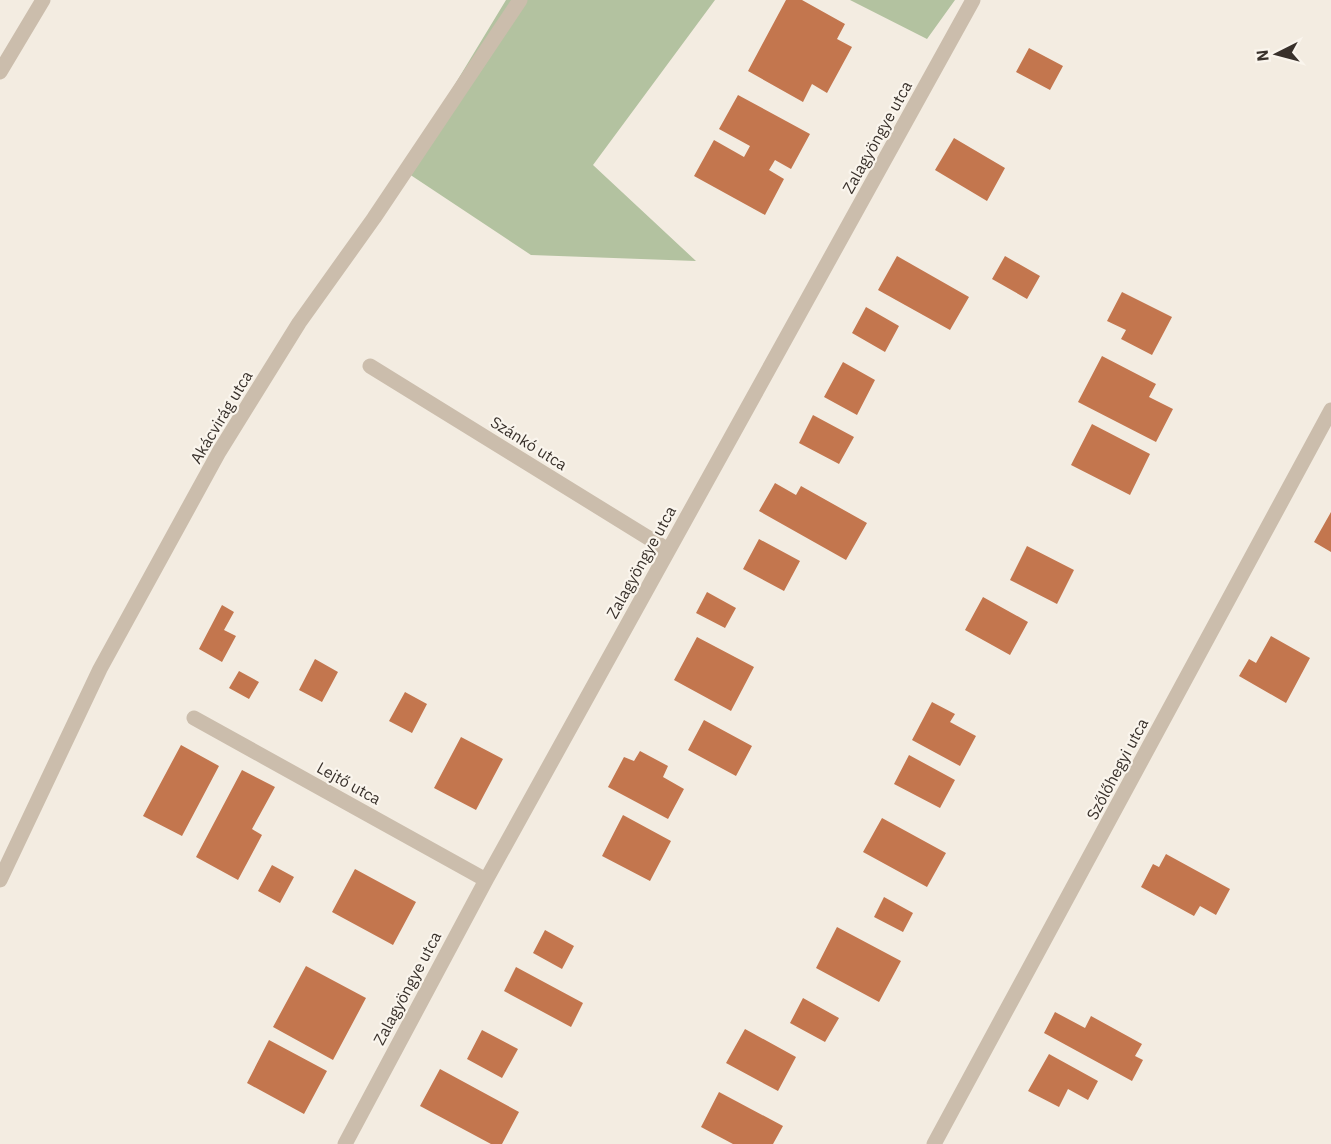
<svg xmlns="http://www.w3.org/2000/svg" width="1331" height="1144" viewBox="0 0 1331 1144" font-family="'IBM Plex Sans',sans-serif">
	<style>
		.green { fill: #b3c2a0 }
		.building { fill: #c3764e }
		.lines { fill: none; stroke-linecap: round; stroke-linejoin: round }
		.minor { stroke: #cbbdac; stroke-width: 15 }
		.labels { text-anchor: middle; stroke-width: 4.5; stroke-linejoin: round; paint-order: stroke }
		.street-label { font-size: 16px; fill: #39312b; stroke: #faf5ed }
	</style>
	<rect width="100%" height="100%" fill="#f3ece1"/>
	<path class="green" d="M 506,0 L 715,0 L 593,165 L 696,261 L 531,255 L 403,170 Z
		M 850,0 L 955,0 L 927,39 Z"/>
	<path class="building" d="M 786,0 L 802,0 L 845,24 L 837,39 L 852,47 L 827,93 L 812,84 L 803,102 L 748,71 Z
		M 1029,48 L 1063,66 L 1050,90 L 1016,72 Z
		M 738,95 L 810,134 L 791,169 L 775,160 L 769,170 L 784,179 L 765,215 L 694,176 L 714,140 L 744,157 L 750,146 L 719,129 Z
		M 954,138 L 1005,168 L 987,201 L 935,170 Z
		M 897,256 L 969,297 L 950,330 L 878,290 Z
		M 1005,256 L 1040,276 L 1027,299 L 992,279 Z
		M 1122,292 L 1172,317 L 1152,355 L 1121,339 L 1126,330 L 1107,321 Z
		M 866,307 L 899,326 L 885,352 L 852,333 Z
		M 1102,356 L 1156,384 L 1149,397 L 1173,409 L 1156,442 L 1078,402 Z
		M 843,362 L 875,380 L 857,415 L 824,397 Z
		M 813,415 L 854,437 L 839,464 L 799,443 Z
		M 1092,424 L 1150,454 L 1130,495 L 1071,465 Z
		M 775,483 L 796,495 L 801,486 L 867,523 L 846,560 L 759,511 Z
		M 1331,512 L 1331,552 L 1314,542 Z
		M 759,539 L 800,561 L 784,591 L 743,569 Z
		M 1027,546 L 1074,570 L 1057,604 L 1010,580 Z
		M 707,592 L 736,608 L 725,628 L 696,613 Z
		M 983,597 L 1028,622 L 1010,655 L 965,630 Z
		M 222,605 L 234,612 L 224,630 L 236,636 L 222,662 L 199,649 Z
		M 1271,636 L 1310,658 L 1286,703 L 1239,676 L 1249,659 L 1256,663 Z
		M 697,637 L 754,667 L 731,711 L 674,680 Z
		M 315,659 L 338,672 L 322,702 L 299,690 Z
		M 239,671 L 259,682 L 249,699 L 229,688 Z
		M 405,692 L 427,704 L 412,733 L 389,721 Z
		M 932,702 L 955,714 L 950,722 L 976,736 L 960,766 L 912,740 Z
		M 704,720 L 752,746 L 736,776 L 688,750 Z
		M 461,737 L 503,759 L 476,810 L 434,788 Z
		M 181,745 L 219,766 L 182,836 L 143,816 Z
		M 640,751 L 668,766 L 663,777 L 684,789 L 668,819 L 608,787 L 624,757 L 634,761 Z
		M 909,755 L 955,780 L 940,808 L 894,784 Z
		M 242,770 L 275,787 L 252,829 L 262,835 L 238,880 L 196,857 Z
		M 623,815 L 671,841 L 650,881 L 602,856 Z
		M 882,818 L 946,853 L 927,887 L 863,852 Z
		M 1166,854 L 1230,889 L 1216,915 L 1200,906 L 1194,916 L 1141,887 L 1153,864 L 1159,867 Z
		M 272,865 L 294,877 L 280,903 L 258,891 Z
		M 355,869 L 416,902 L 393,945 L 332,912 Z
		M 884,897 L 913,913 L 903,932 L 874,917 Z
		M 837,927 L 901,961 L 879,1002 L 816,968 Z
		M 545,930 L 574,946 L 562,969 L 533,953 Z
		M 306,966 L 366,998 L 333,1060 L 273,1027 Z
		M 516,967 L 583,1003 L 571,1027 L 504,991 Z
		M 803,998 L 839,1018 L 825,1042 L 790,1023 Z
		M 1055,1012 L 1085,1028 L 1091,1016 L 1142,1044 L 1135,1056 L 1143,1060 L 1132,1081 L 1044,1033 Z
		M 745,1029 L 796,1057 L 778,1091 L 726,1063 Z
		M 482,1030 L 518,1049 L 502,1078 L 467,1059 Z
		M 269,1040 L 327,1071 L 304,1114 L 247,1083 Z
		M 1049,1054 L 1098,1081 L 1088,1100 L 1068,1089 L 1059,1107 L 1028,1091 Z
		M 440,1069 L 519,1112 L 502,1144 L 491,1144 L 420,1106 Z
		M 719,1092 L 783,1126 L 773,1144 L 733,1144 L 701,1127 Z"/>
	<g class="lines">
		<path class="minor" d="M 0,72 L 43,0
			M 370,366 L 668,550
			M 194,718 L 486,880
			M 0,880 L 100,669 L 219,452 L 299,323 L 374,218 L 520,0
			M 345,1144 L 486,880 L 973,0
			M 934,1144 L 1331,410"/>
	</g>
	<g class="labels">
		<g class="street-label">
			<text transform="translate(877 137) rotate(-61)" y="6">Zalagyöngye utca</text>
			<text transform="translate(221 417) rotate(-59)" y="6">Akácvirág utca</text>
			<text transform="translate(529 443) rotate(32)" y="6">Szánkó utca</text>
			<text transform="translate(641 562) rotate(-61)" y="6">Zalagyöngye utca</text>
			<text transform="translate(1117 769) rotate(-62)" y="6">Szőlőhegyi utca</text>
			<text transform="translate(349 783) rotate(29)" y="6">Lejtő utca</text>
			<text transform="translate(407 988) rotate(-62)" y="6">Zalagyöngye utca</text>
		</g>
	</g>
	<g transform="translate(1277 54) rotate(264)" stroke="#faf5ed" stroke-width="4.5" paint-order="stroke">
	<path d="M0-4.5L10 22L0 15L-10 22Z" fill="#39312b"/>
	<text y="-9" font-size="16" font-weight="bold" text-anchor="middle" fill="#39312b">N</text>
	</g>
</svg>
